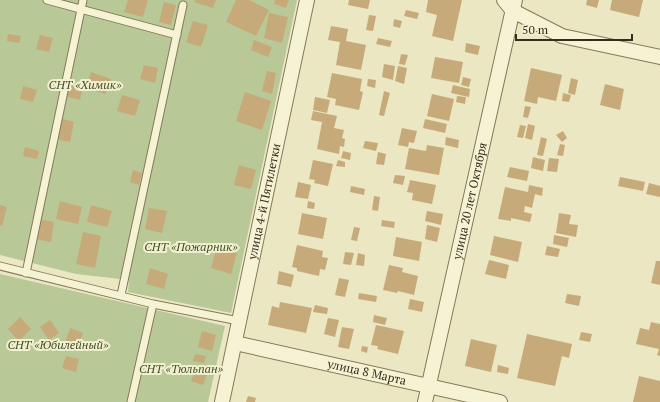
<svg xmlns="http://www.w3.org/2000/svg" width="660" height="402" viewBox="0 0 660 402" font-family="'PT Serif',serif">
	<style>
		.green { fill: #b8c897 }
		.building { fill: #c7aa7a }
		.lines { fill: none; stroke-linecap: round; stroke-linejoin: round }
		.lane-casing { stroke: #84795a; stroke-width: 9 }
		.street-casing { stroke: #84795a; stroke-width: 16 }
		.lane { stroke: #f6f3d4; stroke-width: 7 }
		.street { stroke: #f6f3d4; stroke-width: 14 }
		.labels { text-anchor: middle; stroke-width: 4; stroke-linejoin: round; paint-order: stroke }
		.park-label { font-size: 12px; font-style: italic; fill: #3c4f25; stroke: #f3f0d1 }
		.street-label { font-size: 12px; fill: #342d1e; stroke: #f3f0d1 }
	</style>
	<rect width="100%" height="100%" fill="#ebe7c2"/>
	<path class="green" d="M 0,0 L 297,0 L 231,313 L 128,292 L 129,280 L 76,274 L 0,255 Z
		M 0,274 L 225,326 L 208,402 L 0,402 Z"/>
	<path class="building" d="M 128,0 L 148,0 L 143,17 L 124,12 Z
		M 195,0 L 216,0 L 213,8 L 194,2 Z
		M 236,0 L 249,0 L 269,10 L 256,36 L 226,22 Z
		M 275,0 L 289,0 L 286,8 L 274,4 Z
		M 349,0 L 370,0 L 368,9 L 348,5 Z
		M 428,0 L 462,0 L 453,41 L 432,36 L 437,15 L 426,12 Z
		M 587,0 L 599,0 L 597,8 L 586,5 Z
		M 612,0 L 643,0 L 639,17 L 610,10 Z
		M 164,2 L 176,5 L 171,25 L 159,22 Z
		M 406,10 L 419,13 L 417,19 L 404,16 Z
		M 269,13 L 288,17 L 282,43 L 264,38 Z
		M 369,15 L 376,16 L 373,31 L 366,30 Z
		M 394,19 L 402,21 L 400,28 L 393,26 Z
		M 193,21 L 208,25 L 201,47 L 186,42 Z
		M 331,26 L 348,29 L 346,41 L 366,45 L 361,70 L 336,65 L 340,42 L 328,40 Z
		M 8,34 L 21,36 L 19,43 L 7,41 Z
		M 40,35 L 53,38 L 49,52 L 36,49 Z
		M 378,38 L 392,41 L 390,47 L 376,44 Z
		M 254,40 L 272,47 L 268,57 L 251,50 Z
		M 466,43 L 480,46 L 478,55 L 465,52 Z
		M 401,54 L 408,55 L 405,65 L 399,64 Z
		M 435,57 L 463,62 L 459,83 L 431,78 Z
		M 384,64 L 395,66 L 393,80 L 382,77 Z
		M 144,65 L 158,68 L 155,83 L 140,79 Z
		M 398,66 L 407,68 L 404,84 L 395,81 Z
		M 531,68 L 562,75 L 556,101 L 538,97 L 537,104 L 524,101 Z
		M 267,71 L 276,73 L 272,94 L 262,91 Z
		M 91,72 L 111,79 L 105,94 L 86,88 Z
		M 332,73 L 362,79 L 360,91 L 363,92 L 359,110 L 335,105 L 336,99 L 327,97 Z
		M 463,77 L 471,79 L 469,87 L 461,85 Z
		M 571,78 L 578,80 L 575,95 L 568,93 Z
		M 368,79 L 376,80 L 375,88 L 367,86 Z
		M 67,82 L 83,86 L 80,100 L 64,96 Z
		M 605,84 L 624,89 L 620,110 L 600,105 Z
		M 453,85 L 470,89 L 469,97 L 451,93 Z
		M 23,86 L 37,90 L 33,102 L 20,99 Z
		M 384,91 L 390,93 L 384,116 L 379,115 Z
		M 245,92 L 271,101 L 262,130 L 236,121 Z
		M 563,93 L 571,95 L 569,102 L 562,101 Z
		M 432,94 L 454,99 L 449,121 L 427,116 Z
		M 122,95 L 140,100 L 135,116 L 117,111 Z
		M 457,96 L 466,97 L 465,104 L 456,102 Z
		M 315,97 L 330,100 L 327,113 L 313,110 Z
		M 525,106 L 531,107 L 528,118 L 523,117 Z
		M 313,111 L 337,116 L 334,128 L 344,130 L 342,138 L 345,139 L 344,147 L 340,146 L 339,154 L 317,149 L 322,122 L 311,120 Z
		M 60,118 L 74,122 L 70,142 L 55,139 Z
		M 425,119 L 447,124 L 445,133 L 423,128 Z
		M 528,124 L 535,126 L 532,140 L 525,138 Z
		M 520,125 L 526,126 L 523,138 L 517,137 Z
		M 402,128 L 417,131 L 414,143 L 409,142 L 408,147 L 398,145 Z
		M 563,131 L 567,138 L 562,142 L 556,135 Z
		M 446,137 L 459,140 L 458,148 L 445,145 Z
		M 541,137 L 547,139 L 543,156 L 537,155 Z
		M 365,141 L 378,143 L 376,151 L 363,148 Z
		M 560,144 L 565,145 L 563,156 L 557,155 Z
		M 427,145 L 444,148 L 439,175 L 405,169 L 409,148 L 426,151 Z
		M 25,147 L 39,151 L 37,159 L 23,156 Z
		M 343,151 L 351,153 L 350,160 L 341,158 Z
		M 378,152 L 386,154 L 384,165 L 376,164 Z
		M 533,157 L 545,160 L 543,171 L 531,168 Z
		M 549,158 L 559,159 L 557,172 L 547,171 Z
		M 313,160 L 333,164 L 328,186 L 314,183 L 315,180 L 309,179 Z
		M 338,160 L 345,162 L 345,167 L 336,166 Z
		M 239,165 L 256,170 L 251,189 L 234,185 Z
		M 510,167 L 529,171 L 527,181 L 507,177 Z
		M 133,170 L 142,173 L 139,185 L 130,182 Z
		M 395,175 L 405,176 L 403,185 L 393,183 Z
		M 620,177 L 645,182 L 643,191 L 618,186 Z
		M 410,180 L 436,185 L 432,204 L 412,200 L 413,193 L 407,192 Z
		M 298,182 L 311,185 L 308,199 L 295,197 Z
		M 649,183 L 660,186 L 660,197 L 646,194 Z
		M 529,185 L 543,188 L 542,196 L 535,194 L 532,208 L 525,206 L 524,212 L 532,214 L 530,222 L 511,218 L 511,221 L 498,219 L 505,187 L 528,192 Z
		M 351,186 L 365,189 L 364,195 L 350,192 Z
		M 374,196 L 380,197 L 378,211 L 372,210 Z
		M 60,201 L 82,207 L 78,224 L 56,219 Z
		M 308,201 L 315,203 L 314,209 L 307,208 Z
		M 0,205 L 7,207 L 2,226 L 0,225 Z
		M 91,205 L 112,211 L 107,227 L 87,222 Z
		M 149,208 L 167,211 L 162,233 L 145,229 Z
		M 427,211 L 443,214 L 441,225 L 425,221 Z
		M 302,213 L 327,218 L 323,239 L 298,234 Z
		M 559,213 L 571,215 L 569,224 L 578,225 L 576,237 L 556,233 Z
		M 38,219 L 54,222 L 51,242 L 35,239 Z
		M 382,220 L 395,222 L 394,228 L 381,226 Z
		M 427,225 L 440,228 L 437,242 L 425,239 Z
		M 354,227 L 360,228 L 357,241 L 351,240 Z
		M 83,232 L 101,236 L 95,268 L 76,264 Z
		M 554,235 L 569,238 L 567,247 L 553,244 Z
		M 494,236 L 522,242 L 518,262 L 490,255 Z
		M 396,237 L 422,242 L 419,261 L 393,256 Z
		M 297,245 L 323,251 L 322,257 L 328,258 L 325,270 L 320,269 L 319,276 L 297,271 L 297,268 L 292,267 Z
		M 547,246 L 560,249 L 558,257 L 545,255 Z
		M 217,247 L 237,253 L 231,274 L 211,268 Z
		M 345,252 L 354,253 L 351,265 L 343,264 Z
		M 358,253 L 365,255 L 364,266 L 356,265 Z
		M 489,260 L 509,265 L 506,279 L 485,274 Z
		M 656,261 L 660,261 L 660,285 L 651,283 Z
		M 389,265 L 403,268 L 402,272 L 418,276 L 414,295 L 398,291 L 397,293 L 383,290 Z
		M 150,268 L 168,274 L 164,289 L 146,284 Z
		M 279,271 L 294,275 L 291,287 L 277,284 Z
		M 339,278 L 349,280 L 345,297 L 335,295 Z
		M 359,293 L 377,296 L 376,302 L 358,299 Z
		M 567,294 L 581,296 L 579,306 L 565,303 Z
		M 410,299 L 424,302 L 422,312 L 408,309 Z
		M 280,302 L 312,308 L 306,333 L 268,325 L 272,306 L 279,308 Z
		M 315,305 L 328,308 L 327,314 L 313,312 Z
		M 374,315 L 387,318 L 385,325 L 373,322 Z
		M 20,317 L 31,329 L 19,341 L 8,329 Z
		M 328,318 L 339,320 L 335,337 L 324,334 Z
		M 50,320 L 59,333 L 49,340 L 40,327 Z
		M 651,322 L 660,324 L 660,356 L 657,355 L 659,349 L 636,344 L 640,328 L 649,330 Z
		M 376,325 L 404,331 L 398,354 L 377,349 L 378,346 L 371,345 Z
		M 342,327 L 354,329 L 349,349 L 338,347 Z
		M 70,328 L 83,333 L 78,348 L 65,343 Z
		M 202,331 L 216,335 L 212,351 L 198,347 Z
		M 581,332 L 592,334 L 590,342 L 579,340 Z
		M 527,334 L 572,344 L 569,358 L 562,356 L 555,386 L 517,378 Z
		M 471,339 L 497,345 L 491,372 L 465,366 Z
		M 362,346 L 368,347 L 367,353 L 361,351 Z
		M 195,354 L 206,356 L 204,363 L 193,361 Z
		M 66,356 L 79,359 L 76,372 L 62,368 Z
		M 498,365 L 509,368 L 508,374 L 497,372 Z
		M 196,367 L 208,370 L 203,385 L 191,381 Z
		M 639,376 L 660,381 L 660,402 L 633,402 Z
		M 248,396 L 256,398 L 255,402 L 246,402 Z"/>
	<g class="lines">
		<defs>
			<path id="lane" d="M 47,0 L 177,35
				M 0,266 L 153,304 L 239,321
				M 26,273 L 83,0
				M 121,295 L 183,5
				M 131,402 L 153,304"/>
			<g id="street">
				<path d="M 504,0 L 513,11 L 562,36 L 660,57"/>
				<path id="s1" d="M 235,343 L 500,402"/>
				<path id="s2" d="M 222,402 L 307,0"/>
				<path id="s3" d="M 425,402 L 515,0"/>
			</g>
		</defs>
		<use href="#lane" class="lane-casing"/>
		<use href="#street" class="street-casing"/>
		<use href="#lane" class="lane"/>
		<use href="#street" class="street"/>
	</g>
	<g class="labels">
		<g class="park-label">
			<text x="85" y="89">СНТ «Химик»</text>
			<text x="191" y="251">СНТ «Пожарник»</text>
			<text x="58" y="349">СНТ «Юбилейный»</text>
			<text x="181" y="373">СНТ «Тюльпан»</text>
		</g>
		<g class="street-label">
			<text dy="4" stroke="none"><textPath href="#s2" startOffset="205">улица 4-й Пятилетки</textPath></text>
			<text dy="4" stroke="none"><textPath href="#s3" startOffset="206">улица 20 лет Октября</textPath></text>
			<text dy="4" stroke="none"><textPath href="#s1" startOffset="135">улица 8 Марта</textPath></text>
		</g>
	</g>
	<path d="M516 34v6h116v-6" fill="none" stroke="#342d1e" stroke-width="2"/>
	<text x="522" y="34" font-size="12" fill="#342d1e" stroke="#f3f0d1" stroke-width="3" paint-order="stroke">50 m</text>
</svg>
